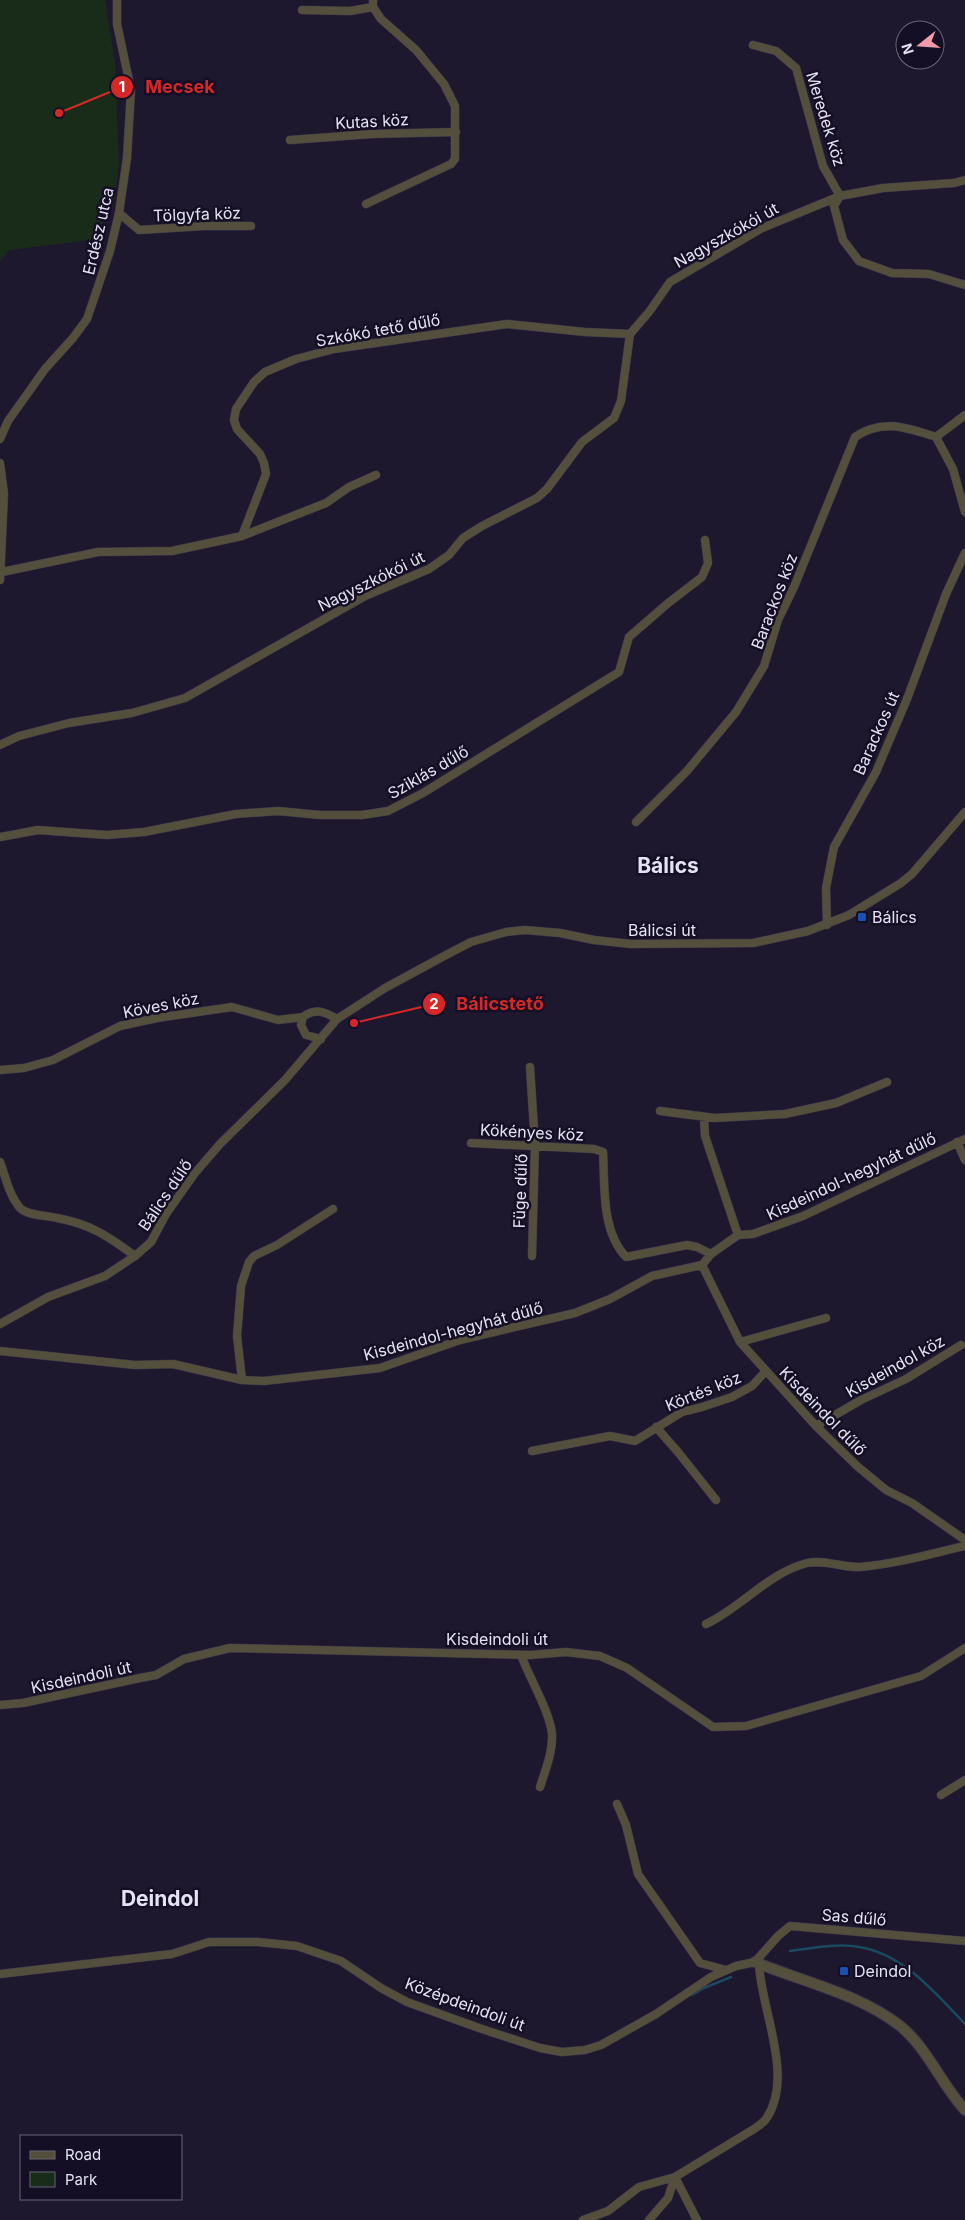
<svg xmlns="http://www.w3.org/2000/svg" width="965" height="2220" viewBox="0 0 965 2220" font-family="Inter,sans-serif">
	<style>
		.green { fill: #182c19 }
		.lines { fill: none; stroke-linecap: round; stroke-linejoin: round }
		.stream { stroke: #184a60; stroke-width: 2.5 }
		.minor-casing { stroke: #39344a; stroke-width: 9 }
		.tertiary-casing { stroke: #39344a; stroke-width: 12 }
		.minor { stroke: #544e3c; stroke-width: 8 }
		.tertiary { stroke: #544e3c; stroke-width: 10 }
		.transit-dot { fill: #1a4fb4; stroke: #140f24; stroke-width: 2 }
		.labels { text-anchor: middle; stroke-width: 5; stroke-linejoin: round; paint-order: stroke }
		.street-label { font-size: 16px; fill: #e5e3f3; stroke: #140f24 }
		.poi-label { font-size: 16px; fill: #e5e3f3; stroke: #140f24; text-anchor: start }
		.district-label { font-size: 21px; font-weight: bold; fill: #e5e3f3; stroke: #140f24 }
		.leader { fill: none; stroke: #d62828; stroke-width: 2 }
		.callout-dot { fill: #d62828; stroke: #140f24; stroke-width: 2 }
		.mark-label { font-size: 15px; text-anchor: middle; font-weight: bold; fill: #fff }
		.callout-label { font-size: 18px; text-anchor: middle; font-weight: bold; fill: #d62828; stroke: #140f24; stroke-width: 5; stroke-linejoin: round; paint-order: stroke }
	</style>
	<rect width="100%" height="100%" fill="#1d182e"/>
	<path class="green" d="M 0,0 L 105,0 L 115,63 L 119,163 L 114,205 L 91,240 L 9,250 L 0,262 Z"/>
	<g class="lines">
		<path class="stream" d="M 790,1951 C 810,1948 839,1943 859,1947 C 904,1954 935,1993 965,2024
			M 692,1995 L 704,1988 L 731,1977"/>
		<defs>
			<path id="minor" d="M 302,10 L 350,11 L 373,7
				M 753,45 L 776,51 L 796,68 L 823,166 L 840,196 L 834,206 L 843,240 L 859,261 L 892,273 L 929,274 L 965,285
				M 290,140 L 372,134 L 456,132
				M 366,204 L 451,164 L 455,159 L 455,106 L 444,84 L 416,50 L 381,19 L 373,7 L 373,0
				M 119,213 L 139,230 L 204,226 L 251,226
				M 965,415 L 936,437 L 953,469 L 965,512
				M 0,439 L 8,421 L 45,369 L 73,338 L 87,319 L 110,251 L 119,213 L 127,158 L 131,90 L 117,24 L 117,0
				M 0,463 L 4,494 L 0,580
				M 242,536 L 326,503 L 349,487 L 376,475
				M 2,572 L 98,552 L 172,551 L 242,536 L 266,474 L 264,463 L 260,454 L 237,429 L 234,420 L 236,409 L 254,382 L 265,372 L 296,359 L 334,349 L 507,324 L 585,332 L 630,334
				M 0,745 L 19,736 L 69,723 L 132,713 L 185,698 L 365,596 L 429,569 L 449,555 L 463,538 L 482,526 L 537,498 L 547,489 L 582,442 L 614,418 L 621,401 L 630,334 L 649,312 L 670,282 L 762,228 L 840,196 L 883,188 L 954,183 L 965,180
				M 636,822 L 687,771 L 736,712 L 764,666 L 778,620 L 794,587 L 855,437 C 882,418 908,428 936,437
				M 0,837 L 38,830 L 107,835 L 144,832 L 236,814 L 278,811 L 320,815 L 362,815 L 388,811 L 423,793 L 619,672 L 629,637 L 667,604 L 702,577 L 708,563 L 705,540
				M 827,925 L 826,888 L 834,847 L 876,772 L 907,699 L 946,594 L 965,553
				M 321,1039 L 306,1035 L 301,1025 L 303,1017 C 315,1007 325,1012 337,1019
				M 530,1067 L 535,1145 L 532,1256
				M 0,1070 L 24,1068 L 53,1060 L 120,1026 L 157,1018 L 232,1007 L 278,1020 L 303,1017
				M 660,1111 L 715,1118 L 785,1114 L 836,1103 L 887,1082
				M 704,1118 L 705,1136 L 738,1235
				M 957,1142 L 965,1160
				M 471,1143 L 594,1149 L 603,1152 C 605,1186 601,1231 626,1257 L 687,1245 L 697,1247 L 711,1254
				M 0,1162 C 6,1178 9,1195 20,1208 C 28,1216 46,1215 57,1218 C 90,1224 108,1236 135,1256
				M 702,1265 L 740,1342 L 816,1426 L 857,1466 L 886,1490 L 912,1503 L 965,1540
				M 0,1324 L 48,1297 L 105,1276 L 135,1256 L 151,1242 L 166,1214 L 195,1173 L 220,1144 L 285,1080 L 337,1019 L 385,988 L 446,955 L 471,942 L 506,932 L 525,930 L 560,933 L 594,940 L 631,944 L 753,943 L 808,931 L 849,915 L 901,883 L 912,874 L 965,812
				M 740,1342 L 826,1318
				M 0,1351 L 135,1365 L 173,1364 L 242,1380 L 264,1381 L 380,1368 L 460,1340 L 575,1313 L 610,1299 L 652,1276 L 702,1265 L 711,1254 L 738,1235 L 753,1234 L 803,1216 L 965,1139
				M 242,1380 L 237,1336 L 241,1286 L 249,1262 L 254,1256 L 277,1245 L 333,1209
				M 816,1426 L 861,1400 L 906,1379 L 961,1345
				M 656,1427 L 678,1452 L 716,1500
				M 532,1451 L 610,1436 L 635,1441 L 682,1412 L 702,1407 L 732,1397 L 752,1386 L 765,1372
				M 706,1624 C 741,1608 768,1573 807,1563 C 824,1559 843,1568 860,1567 C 896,1564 930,1554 965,1546
				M 521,1655 C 529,1677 550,1712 552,1734 C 553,1752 545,1771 540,1787
				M 0,1705 L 23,1703 L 140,1678 L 156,1675 L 184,1659 L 230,1648 L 530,1655 L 566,1652 L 600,1656 L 627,1668 L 713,1727 L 746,1726 L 921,1676 L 965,1648
				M 941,1795 L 965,1780
				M 617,1804 L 626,1825 L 638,1874 L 700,1963 L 726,1970
				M 0,1974 L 172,1954 L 209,1942 L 258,1942 L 297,1946 L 341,1961 L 381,1988 L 407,2002 L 479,2028 L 540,2048 L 562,2052 L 585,2050 L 601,2045 L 656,2014 L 711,1977 L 736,1966 L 755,1962 L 778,1936 L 790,1926 L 965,1941
				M 583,2220 L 608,2211 L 639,2187 L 675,2177 L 697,2220
				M 649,2220 L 668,2198 L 675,2177 L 754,2129 C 758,2126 763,2123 766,2119 C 795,2077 761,2010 759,1964"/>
			<path id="tertiary" d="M 755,1962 C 803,1982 857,1993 899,2025 C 927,2047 941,2084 965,2110"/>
		</defs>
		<use href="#minor" class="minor-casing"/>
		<use href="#tertiary" class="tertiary-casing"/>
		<use href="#minor" class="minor"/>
		<use href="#tertiary" class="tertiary"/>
	</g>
	<g class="transit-dot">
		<rect x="857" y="912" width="10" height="10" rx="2.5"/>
		<rect x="839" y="1966" width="10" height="10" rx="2.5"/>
	</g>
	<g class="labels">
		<g class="street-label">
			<text transform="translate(826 119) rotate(73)" y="6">Meredek köz</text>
			<text transform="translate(372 121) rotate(-3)" y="6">Kutas köz</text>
			<text transform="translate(197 214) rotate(-2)" y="6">Tölgyfa köz</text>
			<text transform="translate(98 231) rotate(-77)" y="6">Erdész utca</text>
			<text transform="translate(726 235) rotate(-29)" y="6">Nagyszkókói út</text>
			<text transform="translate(378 330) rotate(-10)" y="6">Szkókó tető dűlő</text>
			<text transform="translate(371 581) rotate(-26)" y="6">Nagyszkókói út</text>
			<text transform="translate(774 601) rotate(-69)" y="6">Barackos köz</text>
			<text transform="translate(876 733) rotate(-66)" y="6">Barackos út</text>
			<text transform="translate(428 772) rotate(-30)" y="6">Sziklás dűlő</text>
			<text x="662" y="936">Bálicsi út</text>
			<text transform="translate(161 1005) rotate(-11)" y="6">Köves köz</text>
			<text transform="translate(532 1132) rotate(3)" y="6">Kökényes köz</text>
			<text transform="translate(851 1176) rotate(-25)" y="6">Kisdeindol-hegyhát dűlő</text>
			<text transform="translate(520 1191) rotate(-88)" y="6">Füge dűlő</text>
			<text transform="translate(165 1195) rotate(-56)" y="6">Bálics dűlő</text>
			<text transform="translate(453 1331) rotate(-15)" y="6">Kisdeindol-hegyhát dűlő</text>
			<text transform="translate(895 1366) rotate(-29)" y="6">Kisdeindol köz</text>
			<text transform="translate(703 1391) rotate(-22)" y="6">Körtés köz</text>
			<text transform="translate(823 1411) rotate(46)" y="6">Kisdeindol dűlő</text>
			<text x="497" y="1645">Kisdeindoli út</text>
			<text transform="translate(81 1677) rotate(-12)" y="6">Kisdeindoli út</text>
			<text transform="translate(854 1917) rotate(5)" y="6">Sas dűlő</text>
			<text transform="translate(465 2004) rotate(20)" y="6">Középdeindoli út</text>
		</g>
		<g class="poi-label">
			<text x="872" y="923">Bálics</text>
			<text x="854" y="1977">Deindol</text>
		</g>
		<g class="district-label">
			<text x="668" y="873">Bálics</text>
			<text x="160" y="1906">Deindol</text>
		</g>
	</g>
	<path class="leader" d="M59 113L122 87M354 1023L434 1004"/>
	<g class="callout-dot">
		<circle cx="59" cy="113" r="5"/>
		<circle cx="354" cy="1023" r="5"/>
		<circle cx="122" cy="87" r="12"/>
		<circle cx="434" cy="1004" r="12"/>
	</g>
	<g class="mark-label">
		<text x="122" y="92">1</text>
		<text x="434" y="1009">2</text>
	</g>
	<g class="callout-label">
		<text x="180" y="93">Mecsek</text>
		<text x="500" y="1010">Bálicstető</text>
	</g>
	<rect x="20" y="2135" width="162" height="65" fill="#140f24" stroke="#686477"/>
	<rect x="30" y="2151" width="25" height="8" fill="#544e3c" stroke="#686477"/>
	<text x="65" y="2160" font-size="15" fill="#e5e3f3">Road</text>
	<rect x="30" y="2172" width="25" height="15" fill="#182c19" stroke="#686477"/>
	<text x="65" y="2185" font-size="15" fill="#e5e3f3">Park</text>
	<g transform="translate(920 45) rotate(253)"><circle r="24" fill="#140f24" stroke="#686477"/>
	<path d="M0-4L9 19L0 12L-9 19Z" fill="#f39aaa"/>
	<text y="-8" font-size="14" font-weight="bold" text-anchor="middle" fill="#e5e3f3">N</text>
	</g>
</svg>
